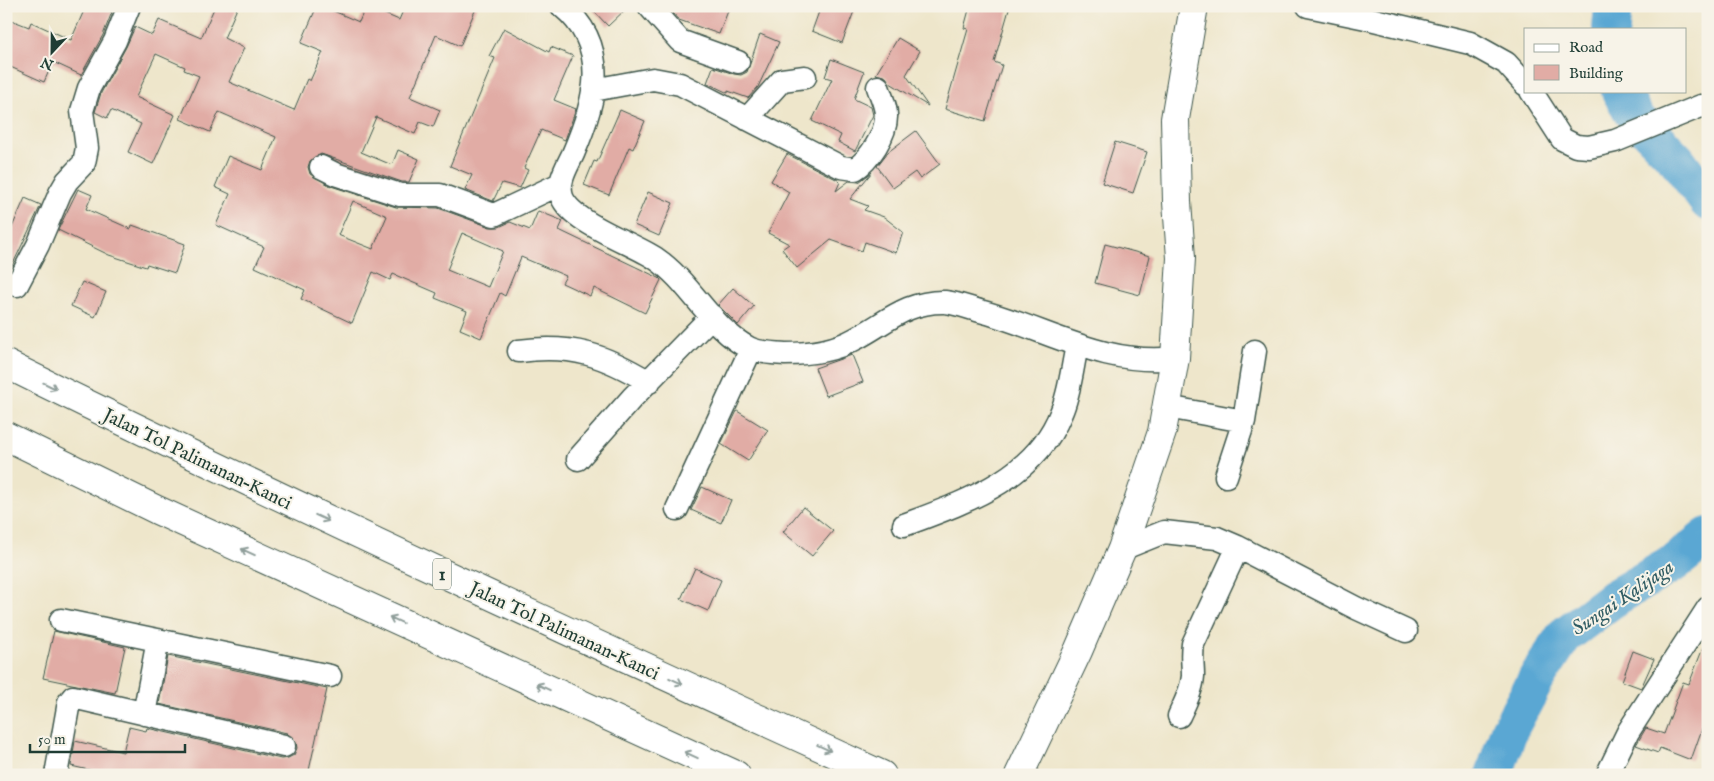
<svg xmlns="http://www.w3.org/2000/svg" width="1714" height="781" viewBox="0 0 1714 781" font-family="'IM FELL English',serif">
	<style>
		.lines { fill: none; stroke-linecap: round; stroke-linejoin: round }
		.river { stroke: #5aa7d3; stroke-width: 38 }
		.building { fill: #e1aca5; fill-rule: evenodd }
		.street-casing { stroke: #3e564b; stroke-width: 25 }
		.secondary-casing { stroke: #3e564b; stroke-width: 30 }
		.highway-casing { stroke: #3e564b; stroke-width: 30 }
		.street { stroke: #fff; stroke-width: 22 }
		.secondary { stroke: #fff; stroke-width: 28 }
		.highway { stroke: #fff; stroke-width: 28 }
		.oneway { stroke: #8f9e9a }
		.labels { text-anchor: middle; stroke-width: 4; stroke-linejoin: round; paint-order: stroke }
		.shield { fill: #f7f3e8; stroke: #60746a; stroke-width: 1 }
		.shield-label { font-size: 18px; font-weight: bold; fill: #1f3d34 }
		.street-label { font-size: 19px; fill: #1f3d34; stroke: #f7f3e8 }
		.water-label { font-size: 20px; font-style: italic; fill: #315d64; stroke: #f7f3e8 }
	</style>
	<rect width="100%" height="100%" fill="#f7f3e8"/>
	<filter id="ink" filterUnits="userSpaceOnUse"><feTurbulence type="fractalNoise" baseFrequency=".02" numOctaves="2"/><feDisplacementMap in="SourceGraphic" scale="10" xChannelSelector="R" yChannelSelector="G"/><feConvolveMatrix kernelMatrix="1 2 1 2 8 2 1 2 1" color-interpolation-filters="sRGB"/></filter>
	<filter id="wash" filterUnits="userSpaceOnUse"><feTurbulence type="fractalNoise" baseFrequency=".0096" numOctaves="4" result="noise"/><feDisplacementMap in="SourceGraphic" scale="20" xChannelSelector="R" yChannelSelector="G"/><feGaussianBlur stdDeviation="1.12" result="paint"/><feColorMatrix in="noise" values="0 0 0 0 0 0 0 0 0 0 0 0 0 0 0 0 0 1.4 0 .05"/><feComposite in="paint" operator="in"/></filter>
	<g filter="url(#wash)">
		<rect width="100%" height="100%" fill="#eee6cb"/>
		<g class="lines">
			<path class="river" d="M 1611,29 L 1613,6
				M 1620,91 L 1636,118 L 1677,160 L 1708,202
				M 1494,775 L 1509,730 L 1538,676 L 1564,636 L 1614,598 L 1674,563 L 1708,536"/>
		</g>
		<g id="blocks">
			<path class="building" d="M 86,6 L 99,6 L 112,12 L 103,35 L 81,75 L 53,62 L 44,82 L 6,65 L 6,18 L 29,27 L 31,22 L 71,40 Z
				M 215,6 L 238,6 L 224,38 L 244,48 L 229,82 L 294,110 L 307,79 L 310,81 L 323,52 L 301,43 L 317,6 L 322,6 L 359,22 L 366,6 L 399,20 L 405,6 L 477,6 L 460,46 L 436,35 L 410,97 L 440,110 L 433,127 L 420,122 L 415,134 L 376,117 L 361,152 L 392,165 L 398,150 L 419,159 L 409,182 L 402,182 L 321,154 L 310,161 L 308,167 L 310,174 L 331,186 L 396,207 L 438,208 L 490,227 L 499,227 L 510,222 L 530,230 L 538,211 L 563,221 L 559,230 L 659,278 L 661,280 L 645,313 L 594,288 L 590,296 L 562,283 L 566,276 L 521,257 L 505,296 L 500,293 L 481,338 L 460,329 L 467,311 L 435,298 L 437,293 L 393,274 L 390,280 L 373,272 L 352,323 L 301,299 L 305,290 L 255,267 L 264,247 L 216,225 L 230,194 L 215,187 L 228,156 L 262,170 L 276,137 L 219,112 L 210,132 L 180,119 L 199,76 L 184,70 L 185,67 L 156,54 L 136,97 L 175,115 L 153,164 L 128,152 L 141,124 L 111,110 L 107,118 L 95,112 L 101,93 L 126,47 L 135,27 L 152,35 L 159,20 L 201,38 ZM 353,201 L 387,216 L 373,249 L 338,235 ZM 462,233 L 503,251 L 488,287 L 447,270 Z
				M 589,6 L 629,6 L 608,26 Z
				M 667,6 L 730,6 L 719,34 L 679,20 Z
				M 821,6 L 856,6 L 842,43 L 812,31 Z
				M 970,6 L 1010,6 L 994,62 L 1002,65 L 985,121 L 945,109 L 968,29 L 964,28 Z
				M 504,28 L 549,52 L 551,47 L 573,56 L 554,100 L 576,109 L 565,140 L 541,130 L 524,168 L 528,170 L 520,188 L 502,183 L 493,201 L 465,190 L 472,175 L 450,166 L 495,58 L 489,56 Z
				M 760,34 L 779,42 L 758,87 L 748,98 L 728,91 L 728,93 L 707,83 L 713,67 L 734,74 L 741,75 L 747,72 Z
				M 898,38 L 920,51 L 906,75 L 928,106 L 890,83 L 886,77 L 876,74 Z
				M 831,59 L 864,72 L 854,99 L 871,107 L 873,115 L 855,151 L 838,142 L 841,135 L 812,121 L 832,79 L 825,77 Z
				M 620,110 L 645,121 L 633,149 L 629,147 L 609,195 L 584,185 L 594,161 L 597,162 Z
				M 916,131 L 940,164 L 920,179 L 915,172 L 893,188 L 877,166 L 888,152 Z
				M 1115,142 L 1147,152 L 1133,193 L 1102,183 Z
				M 787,154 L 838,180 L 840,182 L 836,191 L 849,181 L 859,182 L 872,172 L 850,199 L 868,206 L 864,210 L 884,217 L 903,232 L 896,253 L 865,242 L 862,251 L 831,240 L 797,268 L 782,249 L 789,244 L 768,233 L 789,192 L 771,181 Z
				M 78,189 L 92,195 L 86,209 L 131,229 L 132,225 L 185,244 L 175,273 L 147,264 L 146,267 L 109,255 L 58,230 Z
				M 648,192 L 673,203 L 659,236 L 634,225 Z
				M 25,198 L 41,205 L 11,268 L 6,265 L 6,241 Z
				M 1105,244 L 1150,256 L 1140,295 L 1095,283 Z
				M 82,282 L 106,292 L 95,317 L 71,306 Z
				M 733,288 L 754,306 L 738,325 L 718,305 Z
				M 852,355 L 863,382 L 826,396 L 815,368 Z
				M 737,411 L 768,430 L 748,461 L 721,444 Z
				M 702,487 L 731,500 L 721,523 L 691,510 Z
				M 803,507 L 833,531 L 812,556 L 783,532 Z
				M 695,568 L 721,580 L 708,611 L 681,599 Z
				M 54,631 L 125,647 L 115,693 L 43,678 Z
				M 1706,640 L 1708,712 L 1691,760 L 1660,748 L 1658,753 L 1636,745 L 1646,728 L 1664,734 L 1683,682 L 1689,684 Z
				M 1633,651 L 1654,659 L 1641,688 L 1622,681 Z
				M 168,656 L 327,689 L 308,775 L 111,775 L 71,766 L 75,741 L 123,752 L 129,727 L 146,731 L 147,728 L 281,759 L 288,758 L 294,755 L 297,748 L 296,742 L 287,733 L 159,704 Z"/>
		</g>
	</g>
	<g filter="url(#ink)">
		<use href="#blocks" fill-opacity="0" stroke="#3e564b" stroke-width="1"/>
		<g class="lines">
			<defs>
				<path id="street" d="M 562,6 C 612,47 595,103 573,154 C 567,167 557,182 562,197 C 571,222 632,243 655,258 C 691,282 710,328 749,348 C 759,353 774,353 785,354 C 808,354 834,351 855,339 C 886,323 906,301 945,302 C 956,303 969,308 980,311 C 1045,328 1105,367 1175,358
					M 649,6 L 680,41 L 738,62
					M 1308,6 L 1366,18 L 1470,43 L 1506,63 L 1525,84
					M 593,90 L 653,79 L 680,84 L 841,167 L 855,169 C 869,160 886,135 886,117 C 887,108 881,96 878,87
					M 1531,91 L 1562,139 L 1576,146 L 1589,147 L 1615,141 L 1701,106 L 1708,107
					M 747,119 L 782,80 L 805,77
					M 321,167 L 335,174 L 400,195 L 440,195 L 494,215 L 560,184
					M 6,283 L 17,285 L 38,245 L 60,193 L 67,181 L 84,163 L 87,148 L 82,111 L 89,88 L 115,41 L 129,6
					M 519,351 C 573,344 604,355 649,382
					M 1167,407 L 1244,421 L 1255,351
					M 578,459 L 632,398 L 712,316
					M 1226,476 L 1244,421
					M 677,509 L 751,349
					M 904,525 C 965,502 1035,479 1061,413 C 1070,393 1072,368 1077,346
					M 1122,549 L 1164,532 L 1217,538 L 1238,547 L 1356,608 L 1406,631
					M 61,620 L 330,676
					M 144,714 L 158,640
					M 1179,716 C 1185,703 1192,690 1193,676 C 1193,664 1191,656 1193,644 L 1238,547
					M 56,775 L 69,702 L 73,697 L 284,746
					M 1607,775 L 1628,732 L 1708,608"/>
				<path id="secondary" d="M 1019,775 L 1078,651 L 1122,549 L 1162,432 L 1175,358 L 1181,258 L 1177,202 L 1175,119 L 1194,6"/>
				<path id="highway" d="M 6,364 C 295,507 588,641 882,775
					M 6,436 L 157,510 L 736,775"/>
			</defs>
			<use href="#street" class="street-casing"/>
			<use href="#secondary" class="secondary-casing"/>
			<use href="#highway" class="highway-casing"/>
			<use href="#street" class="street"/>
			<use href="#secondary" class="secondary"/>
			<use href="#highway" class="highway"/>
		</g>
		<defs><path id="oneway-shaft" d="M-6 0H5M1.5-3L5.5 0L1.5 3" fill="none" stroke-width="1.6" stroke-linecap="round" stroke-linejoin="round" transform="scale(1.25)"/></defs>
		<g class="oneway">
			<use href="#oneway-shaft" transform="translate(50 386) rotate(26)"/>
			<use href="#oneway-shaft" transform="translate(322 518) rotate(25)"/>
			<use href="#oneway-shaft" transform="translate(248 552) rotate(-155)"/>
			<use href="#oneway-shaft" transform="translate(396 620) rotate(-155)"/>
			<use href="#oneway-shaft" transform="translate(676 681) rotate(25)"/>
			<use href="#oneway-shaft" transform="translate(543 687) rotate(-155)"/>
			<use href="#oneway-shaft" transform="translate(824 748) rotate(24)"/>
			<use href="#oneway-shaft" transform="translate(691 755) rotate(-155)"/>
		</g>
	</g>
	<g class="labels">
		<rect class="shield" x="433" y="558.5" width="18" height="31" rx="4"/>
		<g class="shield-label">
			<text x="442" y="580">1</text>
		</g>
		<g class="street-label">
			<text transform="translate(198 458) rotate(26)" y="7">Jalan Tol Palimanan–Kanci</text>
			<text transform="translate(565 630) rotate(25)" y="7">Jalan Tol Palimanan–Kanci</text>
		</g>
		<g class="water-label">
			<text transform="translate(1622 597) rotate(-34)" y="7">Sungai Kalijaga</text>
		</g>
	</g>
	<rect width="1714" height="781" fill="none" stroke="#f7f3e8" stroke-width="25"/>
	<rect x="1524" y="28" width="162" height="65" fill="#f7f3e8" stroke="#a1aaa0"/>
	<rect x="1534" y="44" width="25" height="8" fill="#ffffff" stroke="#a1aaa0"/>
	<text x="1569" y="52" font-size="15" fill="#1f3d34">Road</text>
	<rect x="1534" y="65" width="25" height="15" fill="#e1aca5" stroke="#a1aaa0"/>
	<text x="1569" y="78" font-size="15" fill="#1f3d34">Building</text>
	<g transform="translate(52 52) rotate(202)" stroke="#f7f3e8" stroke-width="4" paint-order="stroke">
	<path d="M0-4L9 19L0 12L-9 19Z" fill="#1f3d34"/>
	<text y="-8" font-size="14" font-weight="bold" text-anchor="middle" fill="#1f3d34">N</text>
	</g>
	<path d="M30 744v8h155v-8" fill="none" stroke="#1f3d34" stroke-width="2.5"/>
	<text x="38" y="744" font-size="15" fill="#1f3d34" stroke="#f7f3e8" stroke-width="4" paint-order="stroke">50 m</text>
</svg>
